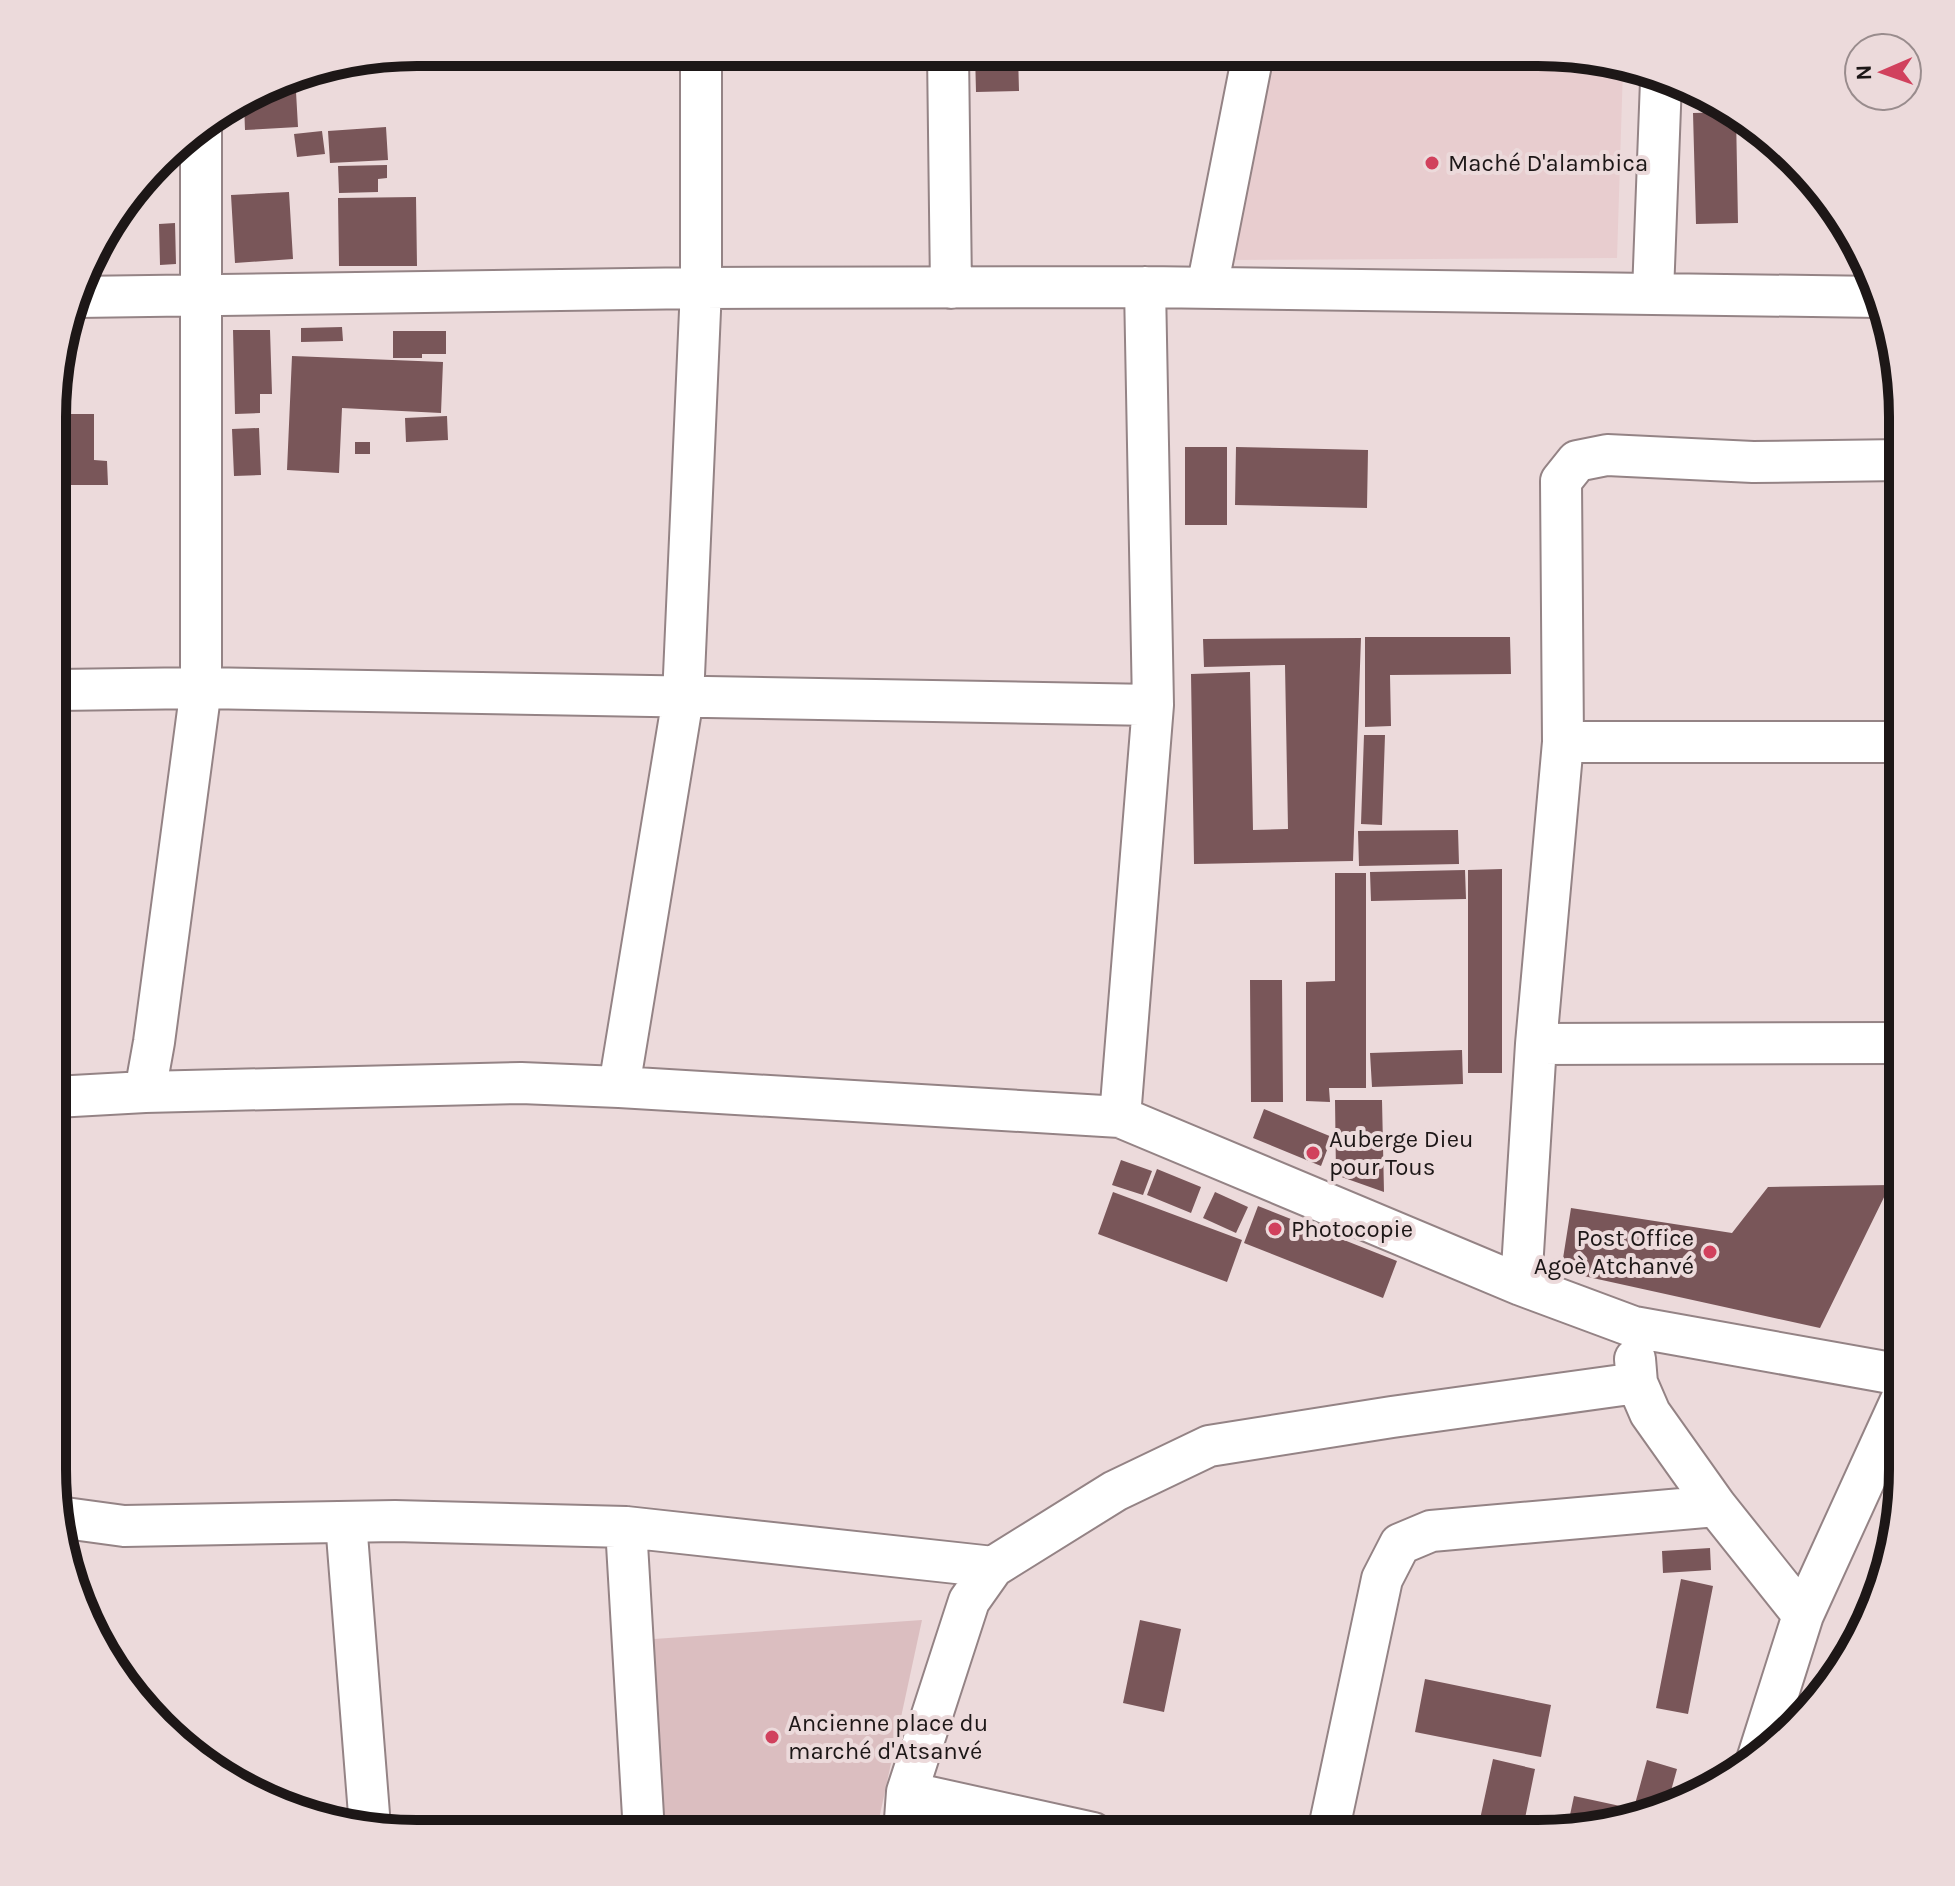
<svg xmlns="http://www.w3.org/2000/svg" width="1955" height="1886" viewBox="0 0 1955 1886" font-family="Karla,sans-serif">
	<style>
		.built { fill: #e8cdcf }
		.green { fill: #dbbec0 }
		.building { fill: #795659 }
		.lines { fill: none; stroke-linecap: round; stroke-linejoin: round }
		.street-casing { stroke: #948385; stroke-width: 44 }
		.street { stroke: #fff; stroke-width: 40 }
		.poi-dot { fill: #d1415d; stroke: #ecdadb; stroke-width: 3 }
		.labels { text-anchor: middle; stroke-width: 8; stroke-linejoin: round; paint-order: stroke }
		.poi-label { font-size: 24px; fill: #1d1717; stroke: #ecdadb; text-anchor: start }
		.rim { fill: none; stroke: #1d1717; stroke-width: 10 }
	</style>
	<rect width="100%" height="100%" fill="#ecdadb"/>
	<path class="built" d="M 1265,54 L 1585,55 L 1623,68 L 1617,258 L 1225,260 Z"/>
	<path class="green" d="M 922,1620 L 876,1833 L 654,1833 L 640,1640 Z"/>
	<path class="building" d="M 975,53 L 1018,54 L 1019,91 L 976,92 Z
		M 295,74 L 298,127 L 245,130 L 244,103 Z
		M 1733,112 L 1736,114 L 1738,223 L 1696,224 L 1693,113 Z
		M 386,127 L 388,160 L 330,163 L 328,131 Z
		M 322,131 L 325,154 L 297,157 L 294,134 Z
		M 387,165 L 387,178 L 378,179 L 378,192 L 339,193 L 338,166 Z
		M 289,192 L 293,259 L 235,263 L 231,195 Z
		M 416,197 L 417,266 L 339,266 L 338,198 Z
		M 175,223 L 176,264 L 160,265 L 159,224 Z
		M 342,327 L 343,341 L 301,342 L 301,328 Z
		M 233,330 L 270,330 L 272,394 L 260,394 L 260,413 L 235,414 Z
		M 393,331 L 446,331 L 446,354 L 422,354 L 422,358 L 393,358 Z
		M 292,356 L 443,362 L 441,413 L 342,408 L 339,473 L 287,470 Z
		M 59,414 L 94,414 L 94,460 L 107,461 L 108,485 L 67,485 L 67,439 L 60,439 Z
		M 447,416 L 448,440 L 406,442 L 405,418 Z
		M 259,428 L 261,475 L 234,476 L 232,429 Z
		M 355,442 L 370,442 L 370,454 L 355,454 Z
		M 1185,447 L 1227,447 L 1227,525 L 1185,525 Z
		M 1236,447 L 1368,450 L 1367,508 L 1235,505 Z
		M 1365,637 L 1510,637 L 1511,674 L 1390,675 L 1391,726 L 1365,727 Z
		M 1361,638 L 1353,861 L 1194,864 L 1191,674 L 1250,672 L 1253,830 L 1288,829 L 1285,665 L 1204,667 L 1203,639 Z
		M 1364,735 L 1385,735 L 1382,825 L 1361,824 Z
		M 1458,830 L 1459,864 L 1359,866 L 1358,831 Z
		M 1502,869 L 1502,1073 L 1468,1073 L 1468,870 Z
		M 1465,870 L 1466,899 L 1371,901 L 1370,872 Z
		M 1335,873 L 1366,873 L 1366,1088 L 1329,1088 L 1330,1102 L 1306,1101 L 1306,982 L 1335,981 Z
		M 1250,980 L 1282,980 L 1283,1102 L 1251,1102 Z
		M 1462,1050 L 1463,1084 L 1372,1087 L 1370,1053 Z
		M 1335,1100 L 1382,1100 L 1384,1192 L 1336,1175 Z
		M 1264,1109 L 1332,1137 L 1321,1166 L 1253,1138 Z
		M 1121,1160 L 1152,1171 L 1143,1195 L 1112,1185 Z
		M 1157,1169 L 1201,1187 L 1191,1213 L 1147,1195 Z
		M 1890,1185 L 1820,1328 L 1561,1271 L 1571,1208 L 1732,1233 L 1768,1187 Z
		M 1113,1192 L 1242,1240 L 1227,1282 L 1098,1234 Z
		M 1215,1192 L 1248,1207 L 1236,1233 L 1203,1218 Z
		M 1258,1206 L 1397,1261 L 1383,1298 L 1244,1243 Z
		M 1710,1548 L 1711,1570 L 1663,1573 L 1662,1551 Z
		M 1681,1579 L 1713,1586 L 1688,1714 L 1656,1708 Z
		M 1140,1620 L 1181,1629 L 1164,1712 L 1123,1703 Z
		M 1425,1679 L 1551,1705 L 1541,1757 L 1415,1732 Z
		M 1493,1759 L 1535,1769 L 1522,1833 L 1477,1833 Z
		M 1647,1760 L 1677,1769 L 1666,1809 L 1661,1812 L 1635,1804 Z
		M 1574,1796 L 1657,1814 L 1609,1824 L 1570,1815 Z"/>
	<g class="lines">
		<defs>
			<path id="street" d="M 948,53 L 951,288
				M 1207,288 L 1253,54
				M 1653,293 L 1661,81
				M 77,297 L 701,288 L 1145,287 L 1880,297
				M 57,690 L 201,688 L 1153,705
				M 1563,742 L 1902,742
				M 1536,1044 L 1902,1043
				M 619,1087 L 683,698 L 701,288 L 701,53
				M 145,1092 L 154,1042 L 201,688 L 201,128
				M 55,1097 L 145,1092 L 521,1083 L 619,1087 L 1120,1117 L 1521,1285 L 1634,1327 L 1902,1375
				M 1120,1117 L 1153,705 L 1145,287
				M 1521,1285 L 1536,1044 L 1563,742 L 1561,481 L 1577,461 L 1607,455 L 1753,462 L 1902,460
				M 1635,1359 L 1637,1383 L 1650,1413 L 1716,1506 L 1803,1615
				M 58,1517 L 124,1526 L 395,1521 L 626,1527 L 993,1567
				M 346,1522 L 370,1827
				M 626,1527 L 644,1833
				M 1757,1760 L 1803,1615 L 1902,1398
				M 907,1792 L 1093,1833
				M 904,1833 L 907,1792 L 969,1601 L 993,1567 L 1115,1491 L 1209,1446 L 1392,1417 L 1637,1383
				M 1328,1833 L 1382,1579 L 1400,1544 L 1431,1531 L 1716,1506"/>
		</defs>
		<use href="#street" class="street-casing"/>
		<use href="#street" class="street"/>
	</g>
	<g class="poi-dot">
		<circle cx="1432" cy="163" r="8"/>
		<circle cx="1313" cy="1153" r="8"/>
		<circle cx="1275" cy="1229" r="8"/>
		<circle cx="1710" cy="1252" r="8"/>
		<circle cx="772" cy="1737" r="8"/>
	</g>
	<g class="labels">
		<g class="poi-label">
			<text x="1448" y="171">Maché D'alambica</text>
			<text x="1329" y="1147">Auberge Dieu<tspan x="1329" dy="28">pour Tous</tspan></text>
			<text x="1291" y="1237">Photocopie</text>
			<text x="1694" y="1246" text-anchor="end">Post Office<tspan x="1694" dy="28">Agoè Atchanvé</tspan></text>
			<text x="788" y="1731">Ancienne place du<tspan x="788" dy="28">marché d'Atsanvé</tspan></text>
		</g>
	</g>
	<path d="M0 0H1955V1886H0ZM417 66H1538A351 351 0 0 1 1889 417V1469A351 351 0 0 1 1538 1820H417A351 351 0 0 1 66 1469V417A351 351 0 0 1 417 66Z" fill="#ecdadb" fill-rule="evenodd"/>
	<path class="rim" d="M417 66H1538A351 351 0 0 1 1889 417V1469A351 351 0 0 1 1538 1820H417A351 351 0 0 1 66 1469V417A351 351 0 0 1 417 66Z"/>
	<g transform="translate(1883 72) rotate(268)"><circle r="38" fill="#ecdadb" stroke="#998c8d" stroke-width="2"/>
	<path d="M0-6L14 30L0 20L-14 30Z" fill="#d1415d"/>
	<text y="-12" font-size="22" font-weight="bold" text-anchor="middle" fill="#1d1717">N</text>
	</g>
</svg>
